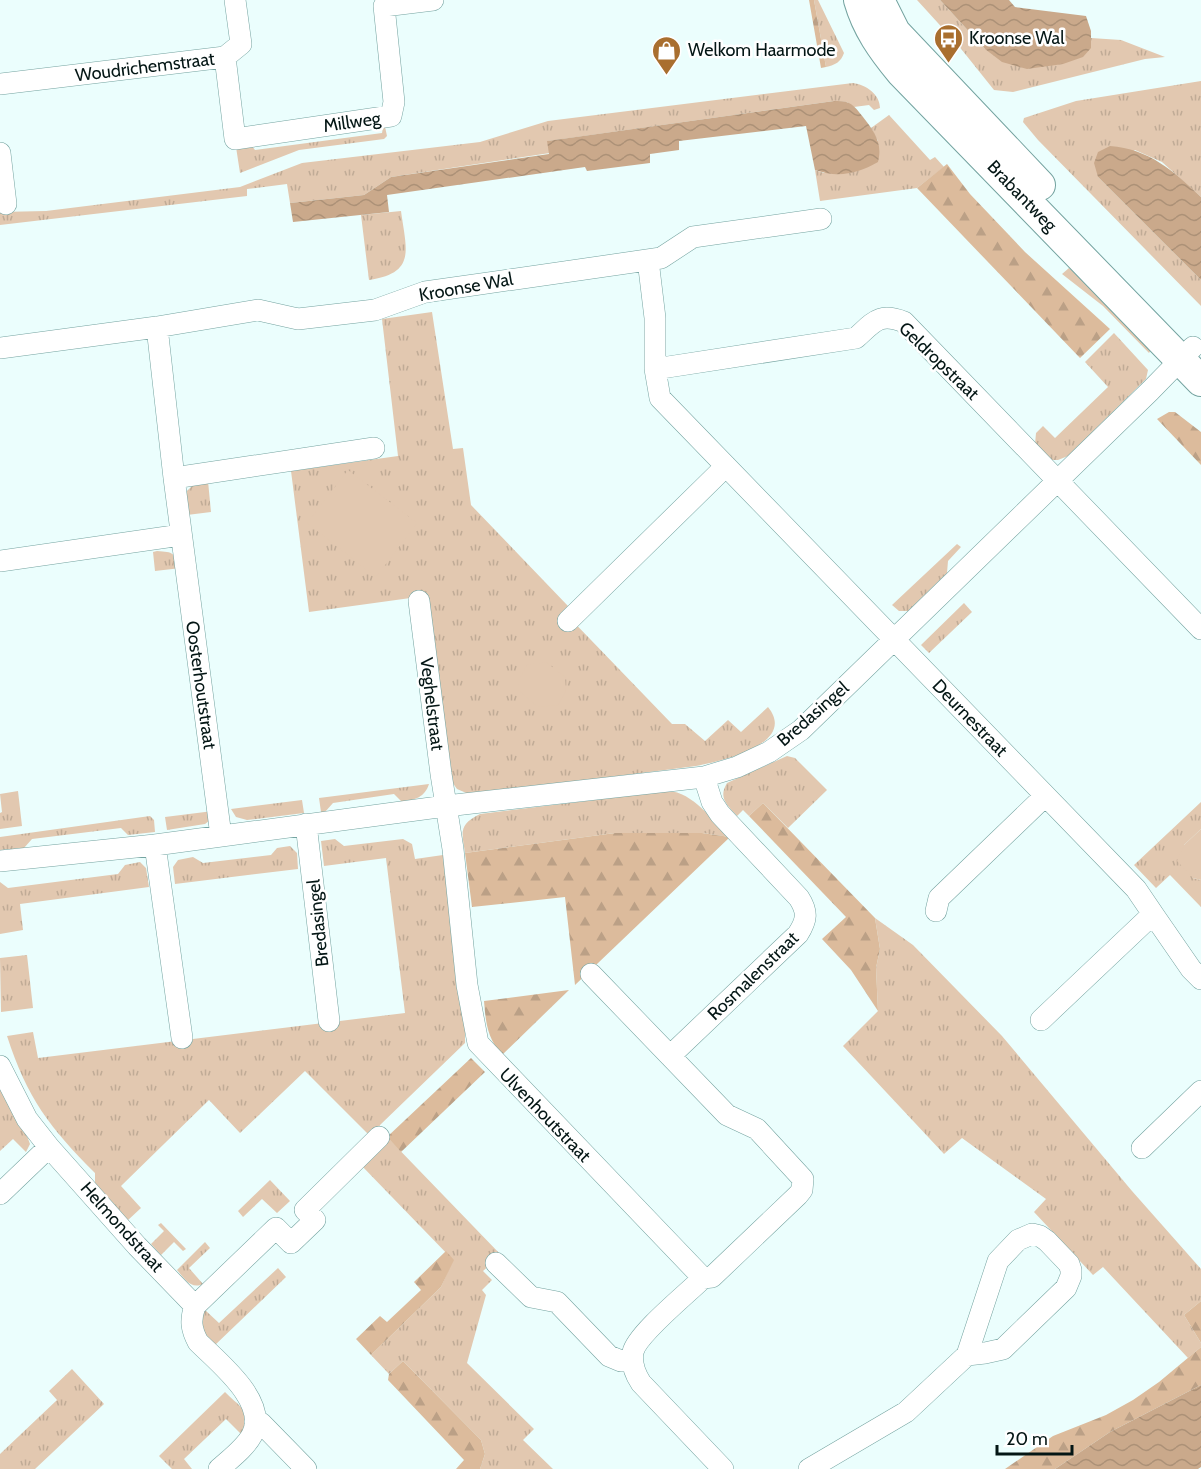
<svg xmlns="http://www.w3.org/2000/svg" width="1201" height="1469" viewBox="0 0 1201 1469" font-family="Cabin,sans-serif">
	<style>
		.grass { fill: url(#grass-tufts) }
		.forest { fill: url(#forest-firs) }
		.park { fill: #e2c8b0 }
		.water { fill: url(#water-waves) }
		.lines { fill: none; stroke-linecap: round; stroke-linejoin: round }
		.street-casing { stroke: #74a3a0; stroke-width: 22 }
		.secondary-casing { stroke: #74a3a0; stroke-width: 32 }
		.street { stroke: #fff; stroke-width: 21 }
		.secondary { stroke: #fff; stroke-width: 30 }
		.labels { text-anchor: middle; stroke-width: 5; stroke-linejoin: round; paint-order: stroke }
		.poi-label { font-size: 18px; fill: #041615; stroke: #fff; text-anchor: start }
		.street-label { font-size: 18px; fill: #041615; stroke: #fff }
	</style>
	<defs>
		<pattern id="grass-tufts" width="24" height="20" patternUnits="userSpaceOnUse" patternTransform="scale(1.5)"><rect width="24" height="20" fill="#e2c8b0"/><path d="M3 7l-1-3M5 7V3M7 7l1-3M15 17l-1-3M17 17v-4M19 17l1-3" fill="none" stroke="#c0ab96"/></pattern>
		<pattern id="forest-firs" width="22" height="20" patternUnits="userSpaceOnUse" patternTransform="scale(1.5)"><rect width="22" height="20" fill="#dcbb9c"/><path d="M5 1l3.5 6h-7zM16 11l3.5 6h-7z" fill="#bba086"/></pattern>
		<pattern id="water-waves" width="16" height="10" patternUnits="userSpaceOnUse" patternTransform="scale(1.5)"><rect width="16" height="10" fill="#caa98b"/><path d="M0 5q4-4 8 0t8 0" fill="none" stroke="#ac9177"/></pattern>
	</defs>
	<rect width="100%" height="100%" fill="#ebfefd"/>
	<path class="grass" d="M 814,0 L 818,0 L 844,53 C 841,62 835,65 826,67 Z
		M 917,0 L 940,0 L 985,49 L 1091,48 L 1091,38 L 1121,40 L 1165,57 L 1145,59 L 1013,92 L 994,90 L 958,45 Z
		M 1201,81 L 1201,197 L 1162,162 L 1135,150 L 1098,177 L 1201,280 L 1201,306 L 1038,140 L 1023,122 L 1024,118 L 1076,101 Z
		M 853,83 C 866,85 880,94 880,108 L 874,110 L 869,105 L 854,107 L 847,102 L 834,101 L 548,141 L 550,153 L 391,177 L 364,195 L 290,203 L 287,184 L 247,189 L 247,196 L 0,225 L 0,212 L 46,211 L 240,187 L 302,163 L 480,142 L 548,121 Z
		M 889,115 L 930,160 L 935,157 L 944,167 L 917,188 L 820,201 L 815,170 L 824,173 L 878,141 L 871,128 Z
		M 384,122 L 387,136 L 384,139 L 299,150 L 240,173 L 236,147 L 248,141 L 255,150 L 382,133 Z
		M 401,211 C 406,249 417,273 369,280 L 361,215 Z
		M 1069,268 L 1113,303 L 1151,350 L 1149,353 L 1103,306 L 1062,274 Z
		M 432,312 L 453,449 L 463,448 L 471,505 L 568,606 L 563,611 L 672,724 L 685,724 L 705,741 L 728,720 L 741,732 L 768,707 C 798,744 721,761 696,766 L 471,795 L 457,789 L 452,782 L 425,596 L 309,612 L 291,471 L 398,456 L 382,319 Z
		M 1114,333 L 1148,370 L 1146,379 L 1068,456 L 1058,460 L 1051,460 L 1035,444 L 1036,433 L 1043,426 L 1055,438 L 1108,387 L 1085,362 Z
		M 208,481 L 211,512 L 187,515 L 186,492 L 194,484 Z
		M 957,544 L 961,547 L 948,561 L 947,573 L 908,611 L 899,611 L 892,605 Z
		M 157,551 C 174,552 174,553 181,568 L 155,571 L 153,552 Z
		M 964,603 L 972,612 L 929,653 L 921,645 Z
		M 787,756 L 795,758 L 827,790 L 788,828 L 763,803 L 749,816 L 743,810 L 737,816 C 727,805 718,798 727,783 Z
		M 429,784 C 425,797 415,800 402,802 L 394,794 L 333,803 L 325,812 L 321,812 L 319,798 Z
		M 18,791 L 22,826 L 0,829 L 0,813 L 2,812 L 0,794 Z
		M 668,791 C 693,792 713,821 730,837 L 702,833 L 615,833 L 465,853 C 462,832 458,825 480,814 Z
		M 302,800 L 304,813 L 247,820 L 236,817 L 231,809 Z
		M 1201,802 L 1201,829 L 1184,845 L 1193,878 L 1201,880 L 1201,907 L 1170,875 L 1156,888 L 1134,865 Z
		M 213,811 L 209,821 L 205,824 L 167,830 L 165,817 Z
		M 150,816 L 154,820 L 155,832 L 128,835 L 121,828 L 32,839 L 24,848 L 0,850 L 0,837 Z
		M 335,839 L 344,846 L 403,839 L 412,844 L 415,859 L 443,855 L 465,1026 L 465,1043 L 380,1125 L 377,1135 L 373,1139 L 305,1071 L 240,1133 L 209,1100 L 121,1186 L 141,1208 L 127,1221 L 95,1186 L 95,1173 C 50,1128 27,1098 7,1036 L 33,1032 L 38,1058 L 405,1013 L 386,858 L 324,866 L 321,841 Z
		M 290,846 L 297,853 L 298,869 L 175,884 L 173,867 L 178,860 L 193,857 L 203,863 L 271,855 L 277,848 Z
		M 140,862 L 146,868 L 149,887 L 20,904 L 23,930 L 0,934 L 0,882 L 8,888 L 118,874 L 125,865 Z
		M 875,918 L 913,945 L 1002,1036 L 1132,1191 L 1201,1269 L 1201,1301 L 1184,1315 L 1201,1343 L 1201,1347 L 1188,1358 L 1103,1267 L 1093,1275 L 1034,1212 L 1046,1199 L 962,1138 L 944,1154 L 843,1046 L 878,1011 L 876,968 L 880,949 Z
		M 27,955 L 33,1008 L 1,1012 L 0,958 Z
		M 0,1084 L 27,1136 L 30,1144 L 26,1152 L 13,1139 L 0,1151 Z
		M 387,1137 L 501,1255 L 483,1271 L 492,1280 L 482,1290 L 486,1295 L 467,1363 L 534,1429 L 523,1440 L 553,1469 L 480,1469 L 485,1454 L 481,1440 L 403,1361 L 389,1374 L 371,1355 L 441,1287 L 453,1260 L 360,1164 Z
		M 270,1180 L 290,1201 L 277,1213 L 262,1199 L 243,1217 L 238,1211 Z
		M 161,1223 L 186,1249 L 183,1251 L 174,1242 L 161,1255 L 151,1244 L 164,1231 L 158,1225 Z
		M 205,1242 L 210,1248 L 189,1268 L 203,1284 C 191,1290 184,1278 177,1270 Z
		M 278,1268 L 286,1277 L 214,1346 L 204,1335 L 201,1315 L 205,1310 L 219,1323 Z
		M 72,1369 L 104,1404 L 35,1469 L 0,1469 L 0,1454 L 57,1400 L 49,1391 Z
		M 225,1392 C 243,1410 251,1409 242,1435 L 226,1419 L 184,1459 L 192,1469 L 172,1469 L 159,1456 Z"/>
	<path class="forest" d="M 809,0 L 814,0 L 826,67 L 821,68 Z
		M 947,164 L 970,194 L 1025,252 L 1110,329 L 1080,358 L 917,188 Z
		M 1169,412 L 1175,412 L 1201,432 L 1201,465 L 1157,419 Z
		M 763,803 L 875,918 L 880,949 L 876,968 L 878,1011 L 851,970 L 822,939 L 846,917 L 749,816 Z
		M 615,833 L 702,833 L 730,837 L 575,985 L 565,897 L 472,907 L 465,853 Z
		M 569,990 L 502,1055 C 487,1037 486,1024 484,1001 Z
		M 471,1058 L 485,1072 L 401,1152 L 387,1137 Z
		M 446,1251 L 454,1260 L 441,1287 L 371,1355 L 356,1339 L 380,1316 L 387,1322 L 421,1290 L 414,1282 Z
		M 1201,1301 L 1201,1343 L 1184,1315 Z
		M 1201,1347 L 1201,1385 L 1110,1432 L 1055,1469 L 1005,1469 L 1053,1436 L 1106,1415 L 1133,1400 L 1159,1382 Z
		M 403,1361 L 481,1440 L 485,1454 L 480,1469 L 456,1469 L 464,1460 L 388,1380 L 389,1374 Z"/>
	<path class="park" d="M 348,470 L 417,523 L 376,577 L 307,523 Z
		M 546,662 L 565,677 L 566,691 L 558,705 L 538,707 L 518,690 L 520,678 L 527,665 Z
		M 1201,829 L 1201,880 L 1193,878 L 1177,861 L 1184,845 Z"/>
	<path class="water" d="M 940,0 L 1009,0 L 1015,7 L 1086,16 L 1091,31 L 1091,48 L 1083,57 L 1063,64 L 1027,69 L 1002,62 L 985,49 Z
		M 834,101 C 839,101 845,101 849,103 C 855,106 859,112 863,117 C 874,131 883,143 878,162 C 857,174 838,178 815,170 L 806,126 L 679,141 L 679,150 L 650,154 L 650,163 L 587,171 L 585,167 L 387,195 L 389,212 L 293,222 L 290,203 L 364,195 L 391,177 L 549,154 L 547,141 Z
		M 1110,146 C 1149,149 1174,171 1201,197 L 1201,280 L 1098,177 L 1094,163 L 1098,152 Z
		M 1201,1385 L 1201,1467 L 1198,1469 L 1055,1469 L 1110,1432 Z"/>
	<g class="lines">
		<defs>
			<path id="street" d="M 225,57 L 235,139 L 391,116 L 394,102 L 384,6 L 433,0
				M 0,84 L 225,57 L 241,44 L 235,0
				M 0,153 L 6,204
				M 648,260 L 655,318 L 655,369 L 660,398 L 1136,889 L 1153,914 L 1041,1020
				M 157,327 L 174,478 L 374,448
				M 0,348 L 157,327 L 258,310 L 298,319 L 375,310 L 425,292 L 661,258 L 693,237 L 821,219
				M 655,369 L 856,338 C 874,322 879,312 904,322 L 1201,629
				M 174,478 L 221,836
				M 0,561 L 181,535
				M 419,601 L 441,774 L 453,849 L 467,985 L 478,1043 L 703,1278
				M 568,621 L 726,466
				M 306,824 L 329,1021
				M 155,845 L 182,1038
				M 0,861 L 155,845 L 446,806 L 704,777 L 737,767 L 769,752 L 801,730 L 1150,391 L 1193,347
				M 936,911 L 939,898 L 1045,796
				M 1153,914 L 1191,969 L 1201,979
				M 591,974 L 727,1115 L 757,1129 L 803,1179 L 802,1190 L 798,1195 L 712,1277 L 703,1278
				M 670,1056 L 798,934 C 807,920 808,912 799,898 L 720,814 L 712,802 L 704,777
				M 0,1066 L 27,1119 L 49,1147
				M 1142,1148 L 1201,1091
				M 0,1194 L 49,1147 L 137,1246 L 195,1306 L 276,1228 L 291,1243 L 315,1220 L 305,1210 L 379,1137
				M 496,1263 L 531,1297 L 557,1302 L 609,1356 L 621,1361 L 632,1360
				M 703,1278 C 688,1293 637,1334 633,1352 C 631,1364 635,1374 641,1383 L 723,1469
				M 195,1306 C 190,1320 191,1329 198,1342 C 219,1363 269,1402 252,1435 C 245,1448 230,1459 219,1469
				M 255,1422 L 261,1423 L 306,1469
				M 809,1469 L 906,1412 L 967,1355 L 998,1261 L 1018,1240 L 1032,1234 L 1040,1236 L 1047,1241 L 1069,1264 L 1071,1270 L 1071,1276 L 1066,1288 L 1003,1349 L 985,1353 L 967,1355"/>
			<path id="secondary" d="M 859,0 C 867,28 882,49 901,72 L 1201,381
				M 882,6 L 895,32 L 1040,185"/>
		</defs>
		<use href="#street" class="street-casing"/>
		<use href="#secondary" class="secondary-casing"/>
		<use href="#street" class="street"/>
		<use href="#secondary" class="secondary"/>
	</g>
	<defs>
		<symbol id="bus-pin" viewBox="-11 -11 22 30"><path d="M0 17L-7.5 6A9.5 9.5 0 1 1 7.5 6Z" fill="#a96f2f" stroke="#fff"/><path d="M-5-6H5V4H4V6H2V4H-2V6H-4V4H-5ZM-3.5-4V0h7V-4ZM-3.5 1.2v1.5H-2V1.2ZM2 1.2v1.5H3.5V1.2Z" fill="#fff"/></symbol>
		<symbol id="shop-pin" viewBox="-11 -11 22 30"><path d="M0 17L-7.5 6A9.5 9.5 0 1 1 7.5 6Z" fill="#a96f2f" stroke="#fff"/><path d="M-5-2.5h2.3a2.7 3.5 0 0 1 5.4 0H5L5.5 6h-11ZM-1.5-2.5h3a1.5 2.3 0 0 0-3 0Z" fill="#fff"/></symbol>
	</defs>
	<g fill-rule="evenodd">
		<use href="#bus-pin" x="932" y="22" width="33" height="45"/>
		<use href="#shop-pin" x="650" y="34" width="33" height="45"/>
	</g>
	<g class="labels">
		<g class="poi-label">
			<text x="969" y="44">Kroonse Wal</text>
			<text x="688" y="56">Welkom Haarmode</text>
		</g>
		<g class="street-label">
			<text transform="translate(145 67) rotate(-7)" y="6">Woudrichemstraat</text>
			<text transform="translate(352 122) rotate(-8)" y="6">Millweg</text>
			<text transform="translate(1022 196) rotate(46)" y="6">Brabantweg</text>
			<text transform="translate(466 287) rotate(-10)" y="6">Kroonse Wal</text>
			<text transform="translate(939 361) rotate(44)" y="6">Geldropstraat</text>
			<text transform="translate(201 685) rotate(82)" y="6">Oosterhoutstraat</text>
			<text transform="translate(432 704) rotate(83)" y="6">Veghelstraat</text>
			<text transform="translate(813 714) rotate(-41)" y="6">Bredasingel</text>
			<text transform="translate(970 718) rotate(46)" y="6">Deurnestraat</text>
			<text transform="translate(318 923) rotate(-96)" y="6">Bredasingel</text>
			<text transform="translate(753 976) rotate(-44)" y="6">Rosmalenstraat</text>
			<text transform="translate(545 1115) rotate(46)" y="6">Ulvenhoutstraat</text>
			<text transform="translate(122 1227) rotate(48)" y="6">Helmondstraat</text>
		</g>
	</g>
	<path d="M997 1445v9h75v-9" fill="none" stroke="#041615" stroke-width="3"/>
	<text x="1006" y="1445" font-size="18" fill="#041615" stroke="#ffffff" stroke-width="4.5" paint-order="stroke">20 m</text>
</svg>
